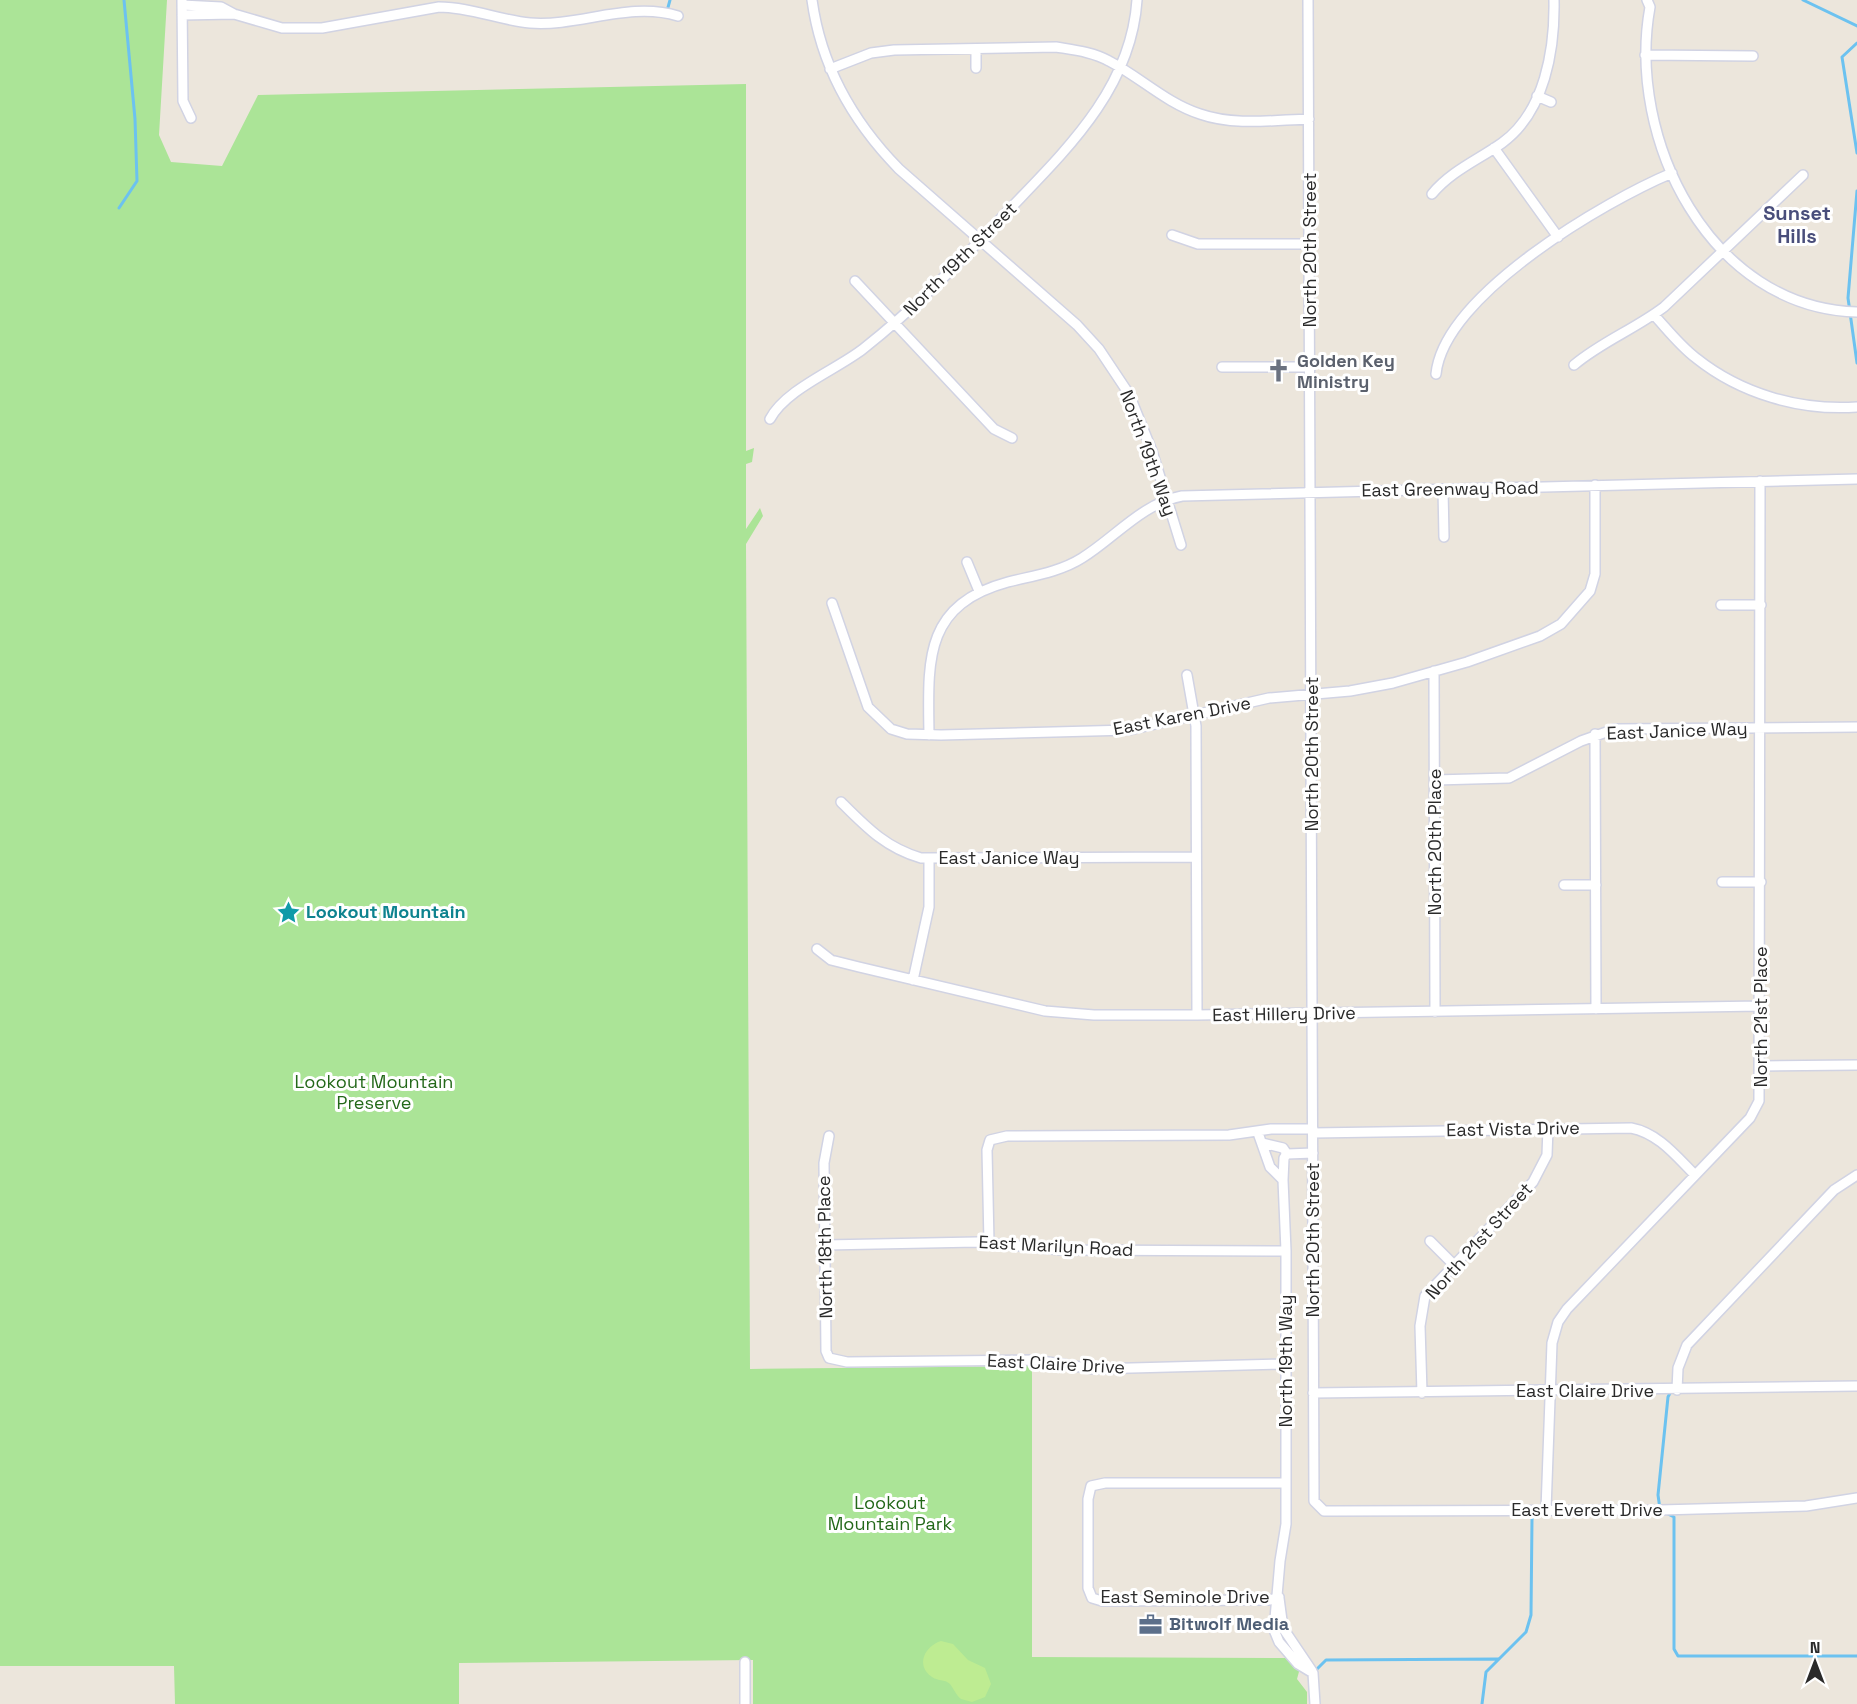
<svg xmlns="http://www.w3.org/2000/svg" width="1857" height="1704" viewBox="0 0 1857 1704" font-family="'Space Grotesk',sans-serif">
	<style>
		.green { fill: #abe497 }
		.pitch { fill: #beec92 }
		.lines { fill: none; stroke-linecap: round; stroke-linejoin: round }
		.stream { stroke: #6cc2f0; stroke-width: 3 }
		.minor-casing { stroke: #d1d3e3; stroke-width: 12 }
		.minor { stroke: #fff; stroke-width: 9 }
		.labels { text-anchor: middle; stroke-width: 6; stroke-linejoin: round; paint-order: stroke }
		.street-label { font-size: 18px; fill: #2a2a2a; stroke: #fff }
		.worship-label { font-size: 18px; font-weight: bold; fill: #5b616d; stroke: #fff; text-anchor: start }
		.culture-label { font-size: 18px; font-weight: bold; fill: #0d838f; stroke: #fff; text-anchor: start }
		.park-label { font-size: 18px; fill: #236819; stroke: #fff }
		.service-label { font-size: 18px; font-weight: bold; fill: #4e5e75; stroke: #fff; text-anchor: start }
		.neighbourhood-label { font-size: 20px; font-weight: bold; fill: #494e7b; stroke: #fff }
	</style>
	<rect width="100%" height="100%" fill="#ece6dc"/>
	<path class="green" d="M 0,0 L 167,0 L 159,135 L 171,162 L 222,166 L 258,95 L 746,84 L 746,451 L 754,448 L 752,462 L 746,464 L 746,529 L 760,508 L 763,516 L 746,544 L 750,1369 L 1032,1366 L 1032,1657 L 1290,1658 L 1300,1668 L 1297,1679 L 1307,1692 L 1307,1704 L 753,1704 L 753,1660 L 459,1663 L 459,1704 L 175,1704 L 174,1666 L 0,1666 Z"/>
	<path class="pitch" d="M 941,1641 L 953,1644 L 968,1660 L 985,1668 L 991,1684 L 985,1697 L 972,1702 L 961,1699 C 956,1695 954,1689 950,1684 C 945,1679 937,1681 932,1677 C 915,1665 925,1646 941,1641 Z"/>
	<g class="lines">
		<path class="stream" d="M 1803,0 L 1857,26
			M 667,11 L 670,0
			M 1857,43 L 1842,57 L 1857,153
			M 1857,191 L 1848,298 L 1857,363
			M 119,208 L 137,181 L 135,119 L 124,0
			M 1660,1509 L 1658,1495 L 1668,1397 L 1671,1391
			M 1666,1513 L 1674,1517 L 1674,1649 L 1678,1656 L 1857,1656
			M 1315,1671 L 1326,1660 L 1498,1659
			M 1482,1704 L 1486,1672 L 1526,1632 L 1531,1615 L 1532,1519 L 1537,1512"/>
		<defs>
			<path id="minor" d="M 182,0 L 183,101 L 191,118
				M 812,0 C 821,66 853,122 899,169 L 1077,325 L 1099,349 L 1129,394 L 1152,451 L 1181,545
				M 1308,0 L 1314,1501 L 1324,1511 L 1333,1511 L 1660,1510 L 1806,1506 L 1857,1498
				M 1647,0 L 1650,7 C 1626,139 1710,308 1857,312
				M 182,5 L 221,7 L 234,14 L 282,28 L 322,28 L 439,7 C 470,7 499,20 530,23 C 579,27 629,1 678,16
				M 182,15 L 234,14
				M 976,49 L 976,68
				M 1645,55 L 1753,56
				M 830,69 L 871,53 L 894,50 L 1056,47 C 1074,50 1093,52 1109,61 C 1140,77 1166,103 1200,114 C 1234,126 1274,120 1309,119
				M 1537,96 L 1551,102
				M 1494,148 L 1558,237
				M 1432,194 C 1451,171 1478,160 1502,143 C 1545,112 1555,49 1554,0
				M 1172,235 L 1198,244 L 1310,244
				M 855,281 L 994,429 L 1012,438
				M 1654,315 C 1667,329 1680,346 1696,358 C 1741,394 1800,411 1857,407
				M 1574,365 C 1601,342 1635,329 1664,307 L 1803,175
				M 1222,367 L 1311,367
				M 1436,374 C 1444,295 1605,201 1672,173
				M 770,419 C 786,389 836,370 863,349 C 915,308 959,263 1004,215 C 1063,153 1131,91 1137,0
				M 1443,489 L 1444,537
				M 967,562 L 979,591
				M 832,603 L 868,707 L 891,729 L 907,734 L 941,735 L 1129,730 L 1269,698 L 1350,691 L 1393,683 L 1467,662 L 1540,636 L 1561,624 L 1590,591 L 1595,574 L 1595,485
				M 1721,605 L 1761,605
				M 1434,671 L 1435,1012
				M 1187,675 L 1196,726 L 1197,1015
				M 1595,734 L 1596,1009
				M 929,735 C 928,661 923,605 1008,582 C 1032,576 1060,572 1082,558 C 1116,537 1141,504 1182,496 L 1857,479
				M 1435,780 L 1509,778 L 1581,741 L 1615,729 L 1857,727
				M 841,802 C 866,827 886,848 921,858 L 1196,857
				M 1722,882 L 1761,882
				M 1564,885 L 1596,885
				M 817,949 L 831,960 L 859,967 L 1045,1011 L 1094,1015 L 1197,1015 L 1761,1006
				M 913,980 L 929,907 L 929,859
				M 1762,1066 L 1857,1065
				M 1258,1133 L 1270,1167 L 1283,1180 L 1286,1251 L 1286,1524 L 1280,1561 L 1274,1630 L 1279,1642 L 1298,1664 L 1313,1673
				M 1313,1133 L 1631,1128 C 1658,1133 1676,1156 1695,1175
				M 829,1136 L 824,1163 L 826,1351 L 829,1358 L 847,1362 L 1035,1360 L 1094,1369 L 1284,1364
				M 1262,1143 L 1283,1148 L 1287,1154
				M 1283,1180 L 1284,1158 L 1287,1154 L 1313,1153
				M 1430,1241 L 1454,1265
				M 989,1243 L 987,1150 L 990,1140 L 1007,1136 L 1229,1135 L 1271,1129 L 1313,1129
				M 825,1245 L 977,1242 L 1062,1250 L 1286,1251
				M 1677,1390 L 1678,1368 L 1687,1345 L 1834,1190 L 1857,1175
				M 1313,1393 L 1857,1386
				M 1422,1393 L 1420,1326 L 1425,1296 L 1533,1182 L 1547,1155 L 1548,1128
				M 1546,1510 L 1552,1343 L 1558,1322 L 1567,1309 L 1750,1118 L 1759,1101 L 1760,481
				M 1279,1597 L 1270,1600 L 1102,1601 L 1092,1598 L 1088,1588 L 1088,1499 L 1091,1486 L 1105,1483 L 1286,1483
				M 1279,1598 L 1283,1628 L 1312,1671
				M 745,1662 L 745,1704
				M 1313,1673 L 1315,1704"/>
		</defs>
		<use href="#minor" class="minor-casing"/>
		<use href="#minor" class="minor"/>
	</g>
	<defs>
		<symbol id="church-bare" viewBox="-9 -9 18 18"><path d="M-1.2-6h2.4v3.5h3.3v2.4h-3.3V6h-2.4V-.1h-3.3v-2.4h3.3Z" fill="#6b7280" stroke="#fff" stroke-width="2.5" paint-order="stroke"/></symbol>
		<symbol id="sight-bare" viewBox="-9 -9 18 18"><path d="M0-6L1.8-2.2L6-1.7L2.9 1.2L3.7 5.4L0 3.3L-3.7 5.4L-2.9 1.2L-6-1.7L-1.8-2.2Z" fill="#0f9aa8" stroke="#fff" stroke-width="2.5" paint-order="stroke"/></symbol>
		<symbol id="office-bare" viewBox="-9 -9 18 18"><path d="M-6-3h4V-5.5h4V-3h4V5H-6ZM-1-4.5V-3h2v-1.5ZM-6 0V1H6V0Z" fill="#5c6f8a" stroke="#fff" stroke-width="2.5" paint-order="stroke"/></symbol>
	</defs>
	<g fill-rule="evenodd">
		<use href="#church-bare" x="1262" y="354" width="33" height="33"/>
		<use href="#sight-bare" x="272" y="896" width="33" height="33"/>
		<use href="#office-bare" x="1134" y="1608" width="33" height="33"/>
	</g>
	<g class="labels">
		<g class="street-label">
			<text transform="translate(1310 250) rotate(-90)" y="6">North 20th Street</text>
			<text transform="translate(960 259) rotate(-45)" y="6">North 19th Street</text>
			<text transform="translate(1148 453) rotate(70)" y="6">North 19th Way</text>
			<text transform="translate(1450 489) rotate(-1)" y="6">East Greenway Road</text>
			<text transform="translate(1182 716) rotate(-11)" y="6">East Karen Drive</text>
			<text transform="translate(1677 731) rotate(-2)" y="6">East Janice Way</text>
			<text transform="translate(1312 754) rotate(-90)" y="6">North 20th Street</text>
			<text transform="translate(1435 842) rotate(-90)" y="6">North 20th Place</text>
			<text x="1009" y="864">East Janice Way</text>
			<text transform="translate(1284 1014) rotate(-1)" y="6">East Hillery Drive</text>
			<text transform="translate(1761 1017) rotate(-90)" y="6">North 21st Place</text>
			<text transform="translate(1513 1129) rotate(-1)" y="6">East Vista Drive</text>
			<text transform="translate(1313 1240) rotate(-90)" y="6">North 20th Street</text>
			<text transform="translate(1479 1241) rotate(-48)" y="6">North 21st Street</text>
			<text transform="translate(1056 1246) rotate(3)" y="6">East Marilyn Road</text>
			<text transform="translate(825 1247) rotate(-91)" y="6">North 18th Place</text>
			<text transform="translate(1286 1361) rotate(-90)" y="6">North 19th Way</text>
			<text transform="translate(1056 1364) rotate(3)" y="6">East Claire Drive</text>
			<text x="1585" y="1397">East Claire Drive</text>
			<text x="1587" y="1516">East Everett Drive</text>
			<text x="1185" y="1603">East Seminole Drive</text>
		</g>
		<g class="worship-label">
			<text x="1297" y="367">Golden Key<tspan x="1297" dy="21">Ministry</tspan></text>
		</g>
		<g class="culture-label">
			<text x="306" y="918">Lookout Mountain</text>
		</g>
		<g class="park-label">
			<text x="374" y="1088">Lookout Mountain<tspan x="374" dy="21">Preserve</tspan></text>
			<text x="890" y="1509">Lookout<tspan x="890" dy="21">Mountain Park</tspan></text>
		</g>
		<g class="service-label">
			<text x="1169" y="1630">Bitwolf Media</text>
		</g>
		<g class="neighbourhood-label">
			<text x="1797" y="220">Sunset<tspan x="1797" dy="23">Hills</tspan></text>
		</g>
	</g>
	<g transform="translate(1815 1662)" stroke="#ffffff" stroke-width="4.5" paint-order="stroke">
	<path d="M0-4.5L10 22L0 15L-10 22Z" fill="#2a2a2a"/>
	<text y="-9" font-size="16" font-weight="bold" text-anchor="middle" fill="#2a2a2a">N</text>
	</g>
</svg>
